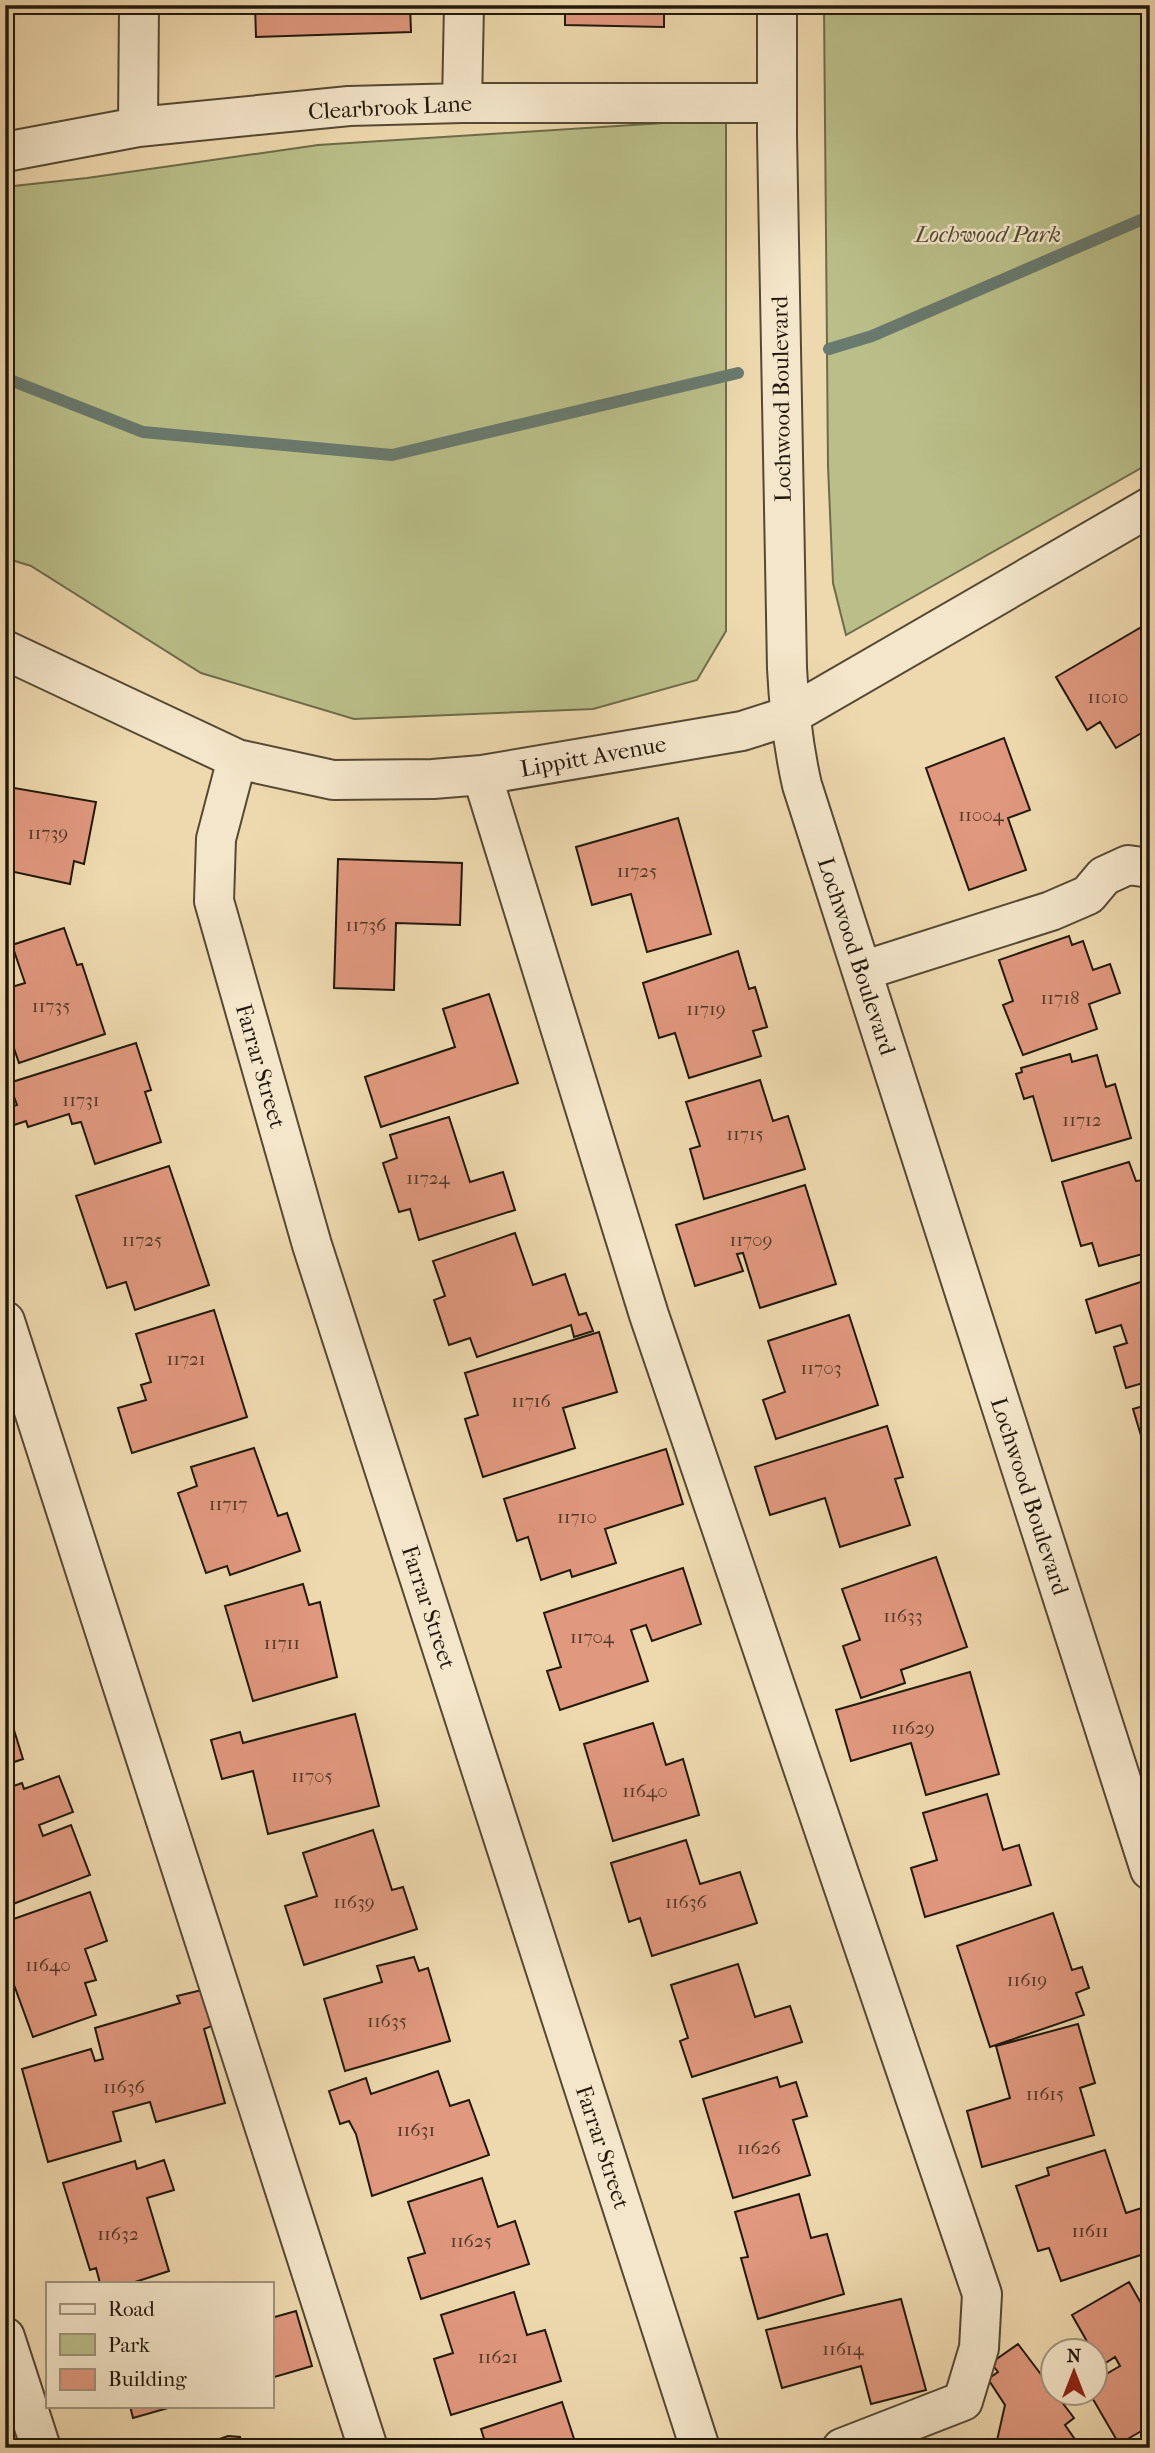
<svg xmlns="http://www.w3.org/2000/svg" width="1155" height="2453" viewBox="0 0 1155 2453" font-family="'IM FELL French Canon',serif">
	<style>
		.green { fill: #babf89; stroke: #6e6c4a; stroke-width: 2 }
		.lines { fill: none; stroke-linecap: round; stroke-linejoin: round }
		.stream { stroke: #697a6e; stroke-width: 12 }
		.building { fill: #e0987e; stroke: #22190c; stroke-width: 2 }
		.minor-casing { stroke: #554934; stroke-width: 42 }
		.minor { stroke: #f4e6ca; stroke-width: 38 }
		.labels { text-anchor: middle; stroke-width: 5; stroke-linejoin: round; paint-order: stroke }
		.number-label { font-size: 19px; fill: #523928 }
		.street-label { font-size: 23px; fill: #22190c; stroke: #f4e6ca }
		.park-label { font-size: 23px; font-style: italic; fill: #504b32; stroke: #f4e6ca }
	</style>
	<rect width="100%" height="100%" fill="#eed9ae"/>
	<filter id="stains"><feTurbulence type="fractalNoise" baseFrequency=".00286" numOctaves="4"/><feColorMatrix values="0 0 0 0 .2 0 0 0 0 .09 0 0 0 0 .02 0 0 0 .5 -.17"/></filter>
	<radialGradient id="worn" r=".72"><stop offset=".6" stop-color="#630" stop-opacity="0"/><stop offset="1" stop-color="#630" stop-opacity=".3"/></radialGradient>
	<path class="green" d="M 824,5 L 1150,5 L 1150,463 L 846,635 L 833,583 L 828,466 Z
		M 726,119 L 726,631 L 697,680 L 593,709 L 354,719 L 201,673 L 31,566 L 5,558 L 5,187 L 87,178 L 318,145 Z"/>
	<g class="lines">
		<path class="stream" d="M 829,349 L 872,336 L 1150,216
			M 5,378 L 143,432 L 392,455 L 738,373"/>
	</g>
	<path class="building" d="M 5,5 L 19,5 L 5,27 Z
		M 255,5 L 410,5 L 411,32 L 256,37 Z
		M 565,5 L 670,5 L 670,12 L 664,12 L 664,27 L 565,25 Z
		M 1150,622 L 1150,728 L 1116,748 L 1100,722 L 1087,730 L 1056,677 Z
		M 1004,738 L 1030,810 L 1008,818 L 1026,870 L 969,890 L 926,768 Z
		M 5,766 L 12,768 L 8,787 L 96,802 L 84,864 L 74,861 L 70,884 L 5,870 Z
		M 678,818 L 711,934 L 647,952 L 631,894 L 592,905 L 576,847 Z
		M 338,859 L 462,863 L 460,925 L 396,923 L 394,990 L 334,988 Z
		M 64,928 L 77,965 L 82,964 L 105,1034 L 19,1063 L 5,1022 L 5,989 L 25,983 L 12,945 Z
		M 1069,936 L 1072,945 L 1083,941 L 1093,970 L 1110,964 L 1120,993 L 1089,1004 L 1097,1029 L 1023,1055 L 1003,1005 L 1013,1001 L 999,960 Z
		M 738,951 L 749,989 L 755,987 L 767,1027 L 753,1031 L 761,1056 L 689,1078 L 675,1033 L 659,1038 L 643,983 Z
		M 489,994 L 518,1083 L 381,1127 L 365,1077 L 455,1047 L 443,1009 Z
		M 136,1043 L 151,1090 L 145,1092 L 161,1142 L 95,1164 L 81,1122 L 72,1124 L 69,1114 L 28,1127 L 26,1121 L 5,1128 L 5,1109 L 17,1105 L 9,1083 Z
		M 1070,1054 L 1072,1062 L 1097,1055 L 1106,1087 L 1115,1084 L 1131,1138 L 1052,1161 L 1033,1096 L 1024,1099 L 1016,1074 L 1022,1072 L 1021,1068 Z
		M 760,1080 L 773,1121 L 788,1116 L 805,1169 L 704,1199 L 690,1149 L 700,1146 L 686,1102 Z
		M 449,1117 L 470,1182 L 503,1172 L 515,1210 L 419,1240 L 410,1209 L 399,1212 L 383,1163 L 397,1158 L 390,1135 Z
		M 1129,1162 L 1136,1181 L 1144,1180 L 1150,1192 L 1150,1252 L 1099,1266 L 1092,1243 L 1081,1246 L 1062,1182 Z
		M 169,1166 L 209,1285 L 135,1310 L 126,1282 L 107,1288 L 76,1196 Z
		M 805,1185 L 836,1284 L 760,1308 L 743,1253 L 737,1254 L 743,1271 L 695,1286 L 676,1225 Z
		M 515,1233 L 533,1285 L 565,1274 L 579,1315 L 586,1313 L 593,1331 L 574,1337 L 571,1325 L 477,1357 L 470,1338 L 449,1345 L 434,1300 L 445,1296 L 433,1261 Z
		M 1150,1279 L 1150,1381 L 1126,1388 L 1114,1347 L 1127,1343 L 1121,1325 L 1096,1333 L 1086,1300 Z
		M 214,1310 L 247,1417 L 132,1453 L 118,1408 L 146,1400 L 141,1385 L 151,1382 L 136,1334 Z
		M 849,1315 L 878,1405 L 776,1439 L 763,1400 L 785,1392 L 768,1341 Z
		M 599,1332 L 617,1392 L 563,1408 L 575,1448 L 483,1477 L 465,1419 L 478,1415 L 465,1373 Z
		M 1150,1404 L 1150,1437 L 1142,1439 L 1133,1409 Z
		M 887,1426 L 903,1477 L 895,1479 L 910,1525 L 840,1547 L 825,1498 L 770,1515 L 755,1467 Z
		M 254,1448 L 278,1516 L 287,1513 L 300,1551 L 230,1575 L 227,1566 L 206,1573 L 178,1493 L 197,1486 L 191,1467 Z
		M 666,1449 L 683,1504 L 605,1529 L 616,1563 L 572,1577 L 570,1570 L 541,1580 L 528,1537 L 517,1541 L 504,1499 Z
		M 936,1557 L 967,1647 L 901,1670 L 905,1683 L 861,1698 L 843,1646 L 860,1640 L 842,1589 Z
		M 683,1568 L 701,1624 L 652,1641 L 646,1625 L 631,1630 L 648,1681 L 560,1710 L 547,1671 L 561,1667 L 544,1613 Z
		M 303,1584 L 309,1605 L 320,1602 L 337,1677 L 253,1701 L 225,1606 Z
		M 970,1672 L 999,1774 L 926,1795 L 911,1743 L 851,1761 L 836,1710 Z
		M 5,1701 L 23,1759 L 5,1765 Z
		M 355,1714 L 379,1806 L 268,1834 L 253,1771 L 222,1779 L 211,1740 L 240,1732 L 243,1743 Z
		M 653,1723 L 666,1765 L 683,1759 L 699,1815 L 613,1841 L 584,1744 Z
		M 59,1776 L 73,1812 L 39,1825 L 43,1836 L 71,1825 L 90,1875 L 5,1907 L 5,1789 L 22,1783 L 24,1789 Z
		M 987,1794 L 1003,1850 L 1019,1845 L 1031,1885 L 925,1917 L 911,1868 L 937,1860 L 923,1813 Z
		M 373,1830 L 392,1890 L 403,1887 L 417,1929 L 304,1965 L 285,1906 L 317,1896 L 303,1853 Z
		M 686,1840 L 700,1884 L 740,1872 L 757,1923 L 652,1956 L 640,1918 L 629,1922 L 611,1863 Z
		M 90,1892 L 107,1941 L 85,1949 L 96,1980 L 85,1983 L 96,2015 L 33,2037 L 14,1985 L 5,1988 L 5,1922 Z
		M 1053,1913 L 1072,1970 L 1082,1967 L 1089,1988 L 1076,1993 L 1084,2015 L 990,2047 L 957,1946 Z
		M 414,1957 L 419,1971 L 428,1968 L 450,2041 L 345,2071 L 324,1999 L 382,1982 L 377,1966 Z
		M 738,1964 L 755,2017 L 790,2006 L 802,2042 L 692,2077 L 680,2041 L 688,2038 L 671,1985 Z
		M 202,1990 L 212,2026 L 204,2029 L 225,2103 L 156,2122 L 150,2102 L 113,2112 L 121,2141 L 48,2162 L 22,2069 L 91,2049 L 95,2061 L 103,2059 L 95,2028 L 180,2003 L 177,1996 Z
		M 1078,2024 L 1095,2083 L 1080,2088 L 1094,2135 L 982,2167 L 967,2111 L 1010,2098 L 996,2046 Z
		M 438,2071 L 450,2106 L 469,2100 L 489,2155 L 372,2196 L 356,2134 L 349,2121 L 340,2124 L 329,2091 L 366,2078 L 371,2094 Z
		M 777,2077 L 780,2087 L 796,2082 L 807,2116 L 793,2120 L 810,2175 L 733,2198 L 703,2099 Z
		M 1105,2150 L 1126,2213 L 1148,2206 L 1150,2212 L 1150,2252 L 1061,2281 L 1049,2248 L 1038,2251 L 1016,2186 L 1049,2175 L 1047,2168 Z
		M 164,2160 L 174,2190 L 147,2198 L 169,2271 L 132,2283 L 100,2283 L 96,2268 L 90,2270 L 63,2183 L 135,2161 L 137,2169 Z
		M 482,2178 L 498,2227 L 515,2221 L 529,2264 L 421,2299 L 408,2258 L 425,2253 L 408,2202 Z
		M 799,2194 L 811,2238 L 827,2234 L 844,2294 L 758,2319 L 741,2258 L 748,2257 L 735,2212 Z
		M 1129,2282 L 1150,2319 L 1150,2426 L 1119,2444 L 1090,2394 L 1096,2394 L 1096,2380 L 1120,2366 L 1115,2357 L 1101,2366 L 1096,2352 L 1093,2352 L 1072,2315 Z
		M 514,2292 L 527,2335 L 545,2330 L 561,2381 L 451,2415 L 434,2359 L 453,2353 L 441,2315 Z
		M 901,2299 L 926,2390 L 871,2404 L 861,2366 L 782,2388 L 766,2330 Z
		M 296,2311 L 312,2366 L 271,2378 L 271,2318 Z
		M 1018,2344 L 1074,2418 L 1065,2425 L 1081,2448 L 992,2448 L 996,2445 L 1005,2405 L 988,2379 L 998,2372 L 991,2363 Z
		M 562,2402 L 577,2448 L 487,2448 L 481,2429 Z
		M 130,2406 L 175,2406 L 133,2418 Z
		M 228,2436 L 240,2437 L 243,2448 L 194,2448 Z"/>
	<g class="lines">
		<defs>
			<path id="minor" d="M 777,5 L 777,135 L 787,668 C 789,708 793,746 802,785 L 1150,1870
				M 462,103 L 464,5
				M 138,127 L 139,5
				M 5,152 L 138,127 L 349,106 L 462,103 L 777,103
				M 5,650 L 237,759 L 333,780 L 433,779 L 482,775 L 742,731 L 789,716 L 1150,507
				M 237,759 L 216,839 L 214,901 L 312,1245 L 700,2448
				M 482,775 L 649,1315 L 982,2294 L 979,2348 L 963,2401 L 842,2448
				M 862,971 L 1051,911 L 1088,895 L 1104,876 L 1128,865 L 1150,868
				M 5,1321 L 368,2448
				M 5,2337 L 41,2448"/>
		</defs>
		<use href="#minor" class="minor-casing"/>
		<use href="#minor" class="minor"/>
	</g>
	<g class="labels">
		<g class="number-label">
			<text x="1108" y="703">11010</text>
			<text x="981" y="821">11004</text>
			<text x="48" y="839">11739</text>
			<text x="637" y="877">11725</text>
			<text x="366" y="931">11736</text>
			<text x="1060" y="1004">11718</text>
			<text x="51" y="1012">11735</text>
			<text x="706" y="1015">11719</text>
			<text x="81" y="1106">11731</text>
			<text x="1082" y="1126">11712</text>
			<text x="745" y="1140">11715</text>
			<text x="428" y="1184">11724</text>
			<text x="142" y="1246">11725</text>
			<text x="751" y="1246">11709</text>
			<text x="186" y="1365">11721</text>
			<text x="821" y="1374">11703</text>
			<text x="531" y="1407">11716</text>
			<text x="228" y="1510">11717</text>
			<text x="577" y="1523">11710</text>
			<text x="903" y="1622">11633</text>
			<text x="592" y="1643">11704</text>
			<text x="282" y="1649">11711</text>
			<text x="913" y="1734">11629</text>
			<text x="312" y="1782">11705</text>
			<text x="645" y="1797">11640</text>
			<text x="354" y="1908">11639</text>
			<text x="686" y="1908">11636</text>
			<text x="48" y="1971">11640</text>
			<text x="1027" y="1986">11619</text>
			<text x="387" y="2027">11635</text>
			<text x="124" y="2093">11636</text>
			<text x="1045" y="2100">11615</text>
			<text x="416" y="2136">11631</text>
			<text x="759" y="2154">11626</text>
			<text x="1090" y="2237">11611</text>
			<text x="118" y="2240">11632</text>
			<text x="471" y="2247">11625</text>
			<text x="843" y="2355">11614</text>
			<text x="498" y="2363">11621</text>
		</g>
		<g class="street-label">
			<text transform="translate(390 107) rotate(-3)" y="8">Clearbrook Lane</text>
			<text transform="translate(781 399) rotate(-91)" y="8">Lochwood Boulevard</text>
			<text transform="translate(593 756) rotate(-10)" y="8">Lippitt Avenue</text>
			<text transform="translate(857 956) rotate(72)" y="8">Lochwood Boulevard</text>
			<text transform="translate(261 1066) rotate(74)" y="8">Farrar Street</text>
			<text transform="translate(1030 1496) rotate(72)" y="8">Lochwood Boulevard</text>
			<text transform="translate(429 1607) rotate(72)" y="8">Farrar Street</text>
			<text transform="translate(603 2147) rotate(72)" y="8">Farrar Street</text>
		</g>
		<g class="park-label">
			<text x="988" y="242">Lochwood Park</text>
		</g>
	</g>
	<rect width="1155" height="2453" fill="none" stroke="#eed9ae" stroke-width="28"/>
	<rect x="7" y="7" width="1141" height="2439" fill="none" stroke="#22190c" stroke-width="3.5"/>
	<rect x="14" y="14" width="1127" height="2425" fill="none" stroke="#22190c" stroke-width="2"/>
	<rect x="46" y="2282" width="228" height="126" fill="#f4e6ca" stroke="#a0947e" stroke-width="2"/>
	<rect x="60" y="2304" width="35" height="10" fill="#f4e6ca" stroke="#a0947e" stroke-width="2"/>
	<text x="108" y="2316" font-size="21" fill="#22190c">Road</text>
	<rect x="60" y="2334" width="35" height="21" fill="#babf89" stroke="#a0947e" stroke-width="2"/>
	<text x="108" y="2352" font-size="21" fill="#22190c">Park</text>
	<rect x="60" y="2369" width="35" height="21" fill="#e0987e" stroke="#a0947e" stroke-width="2"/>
	<text x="108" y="2386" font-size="21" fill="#22190c">Building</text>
	<g transform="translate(1074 2372)"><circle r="33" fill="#f4e6ca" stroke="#a0947e" stroke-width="2"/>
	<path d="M0-5L12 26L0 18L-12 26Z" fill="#8f2418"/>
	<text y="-10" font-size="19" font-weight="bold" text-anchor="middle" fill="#22190c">N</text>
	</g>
	<rect width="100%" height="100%" filter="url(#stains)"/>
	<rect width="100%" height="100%" fill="url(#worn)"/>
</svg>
